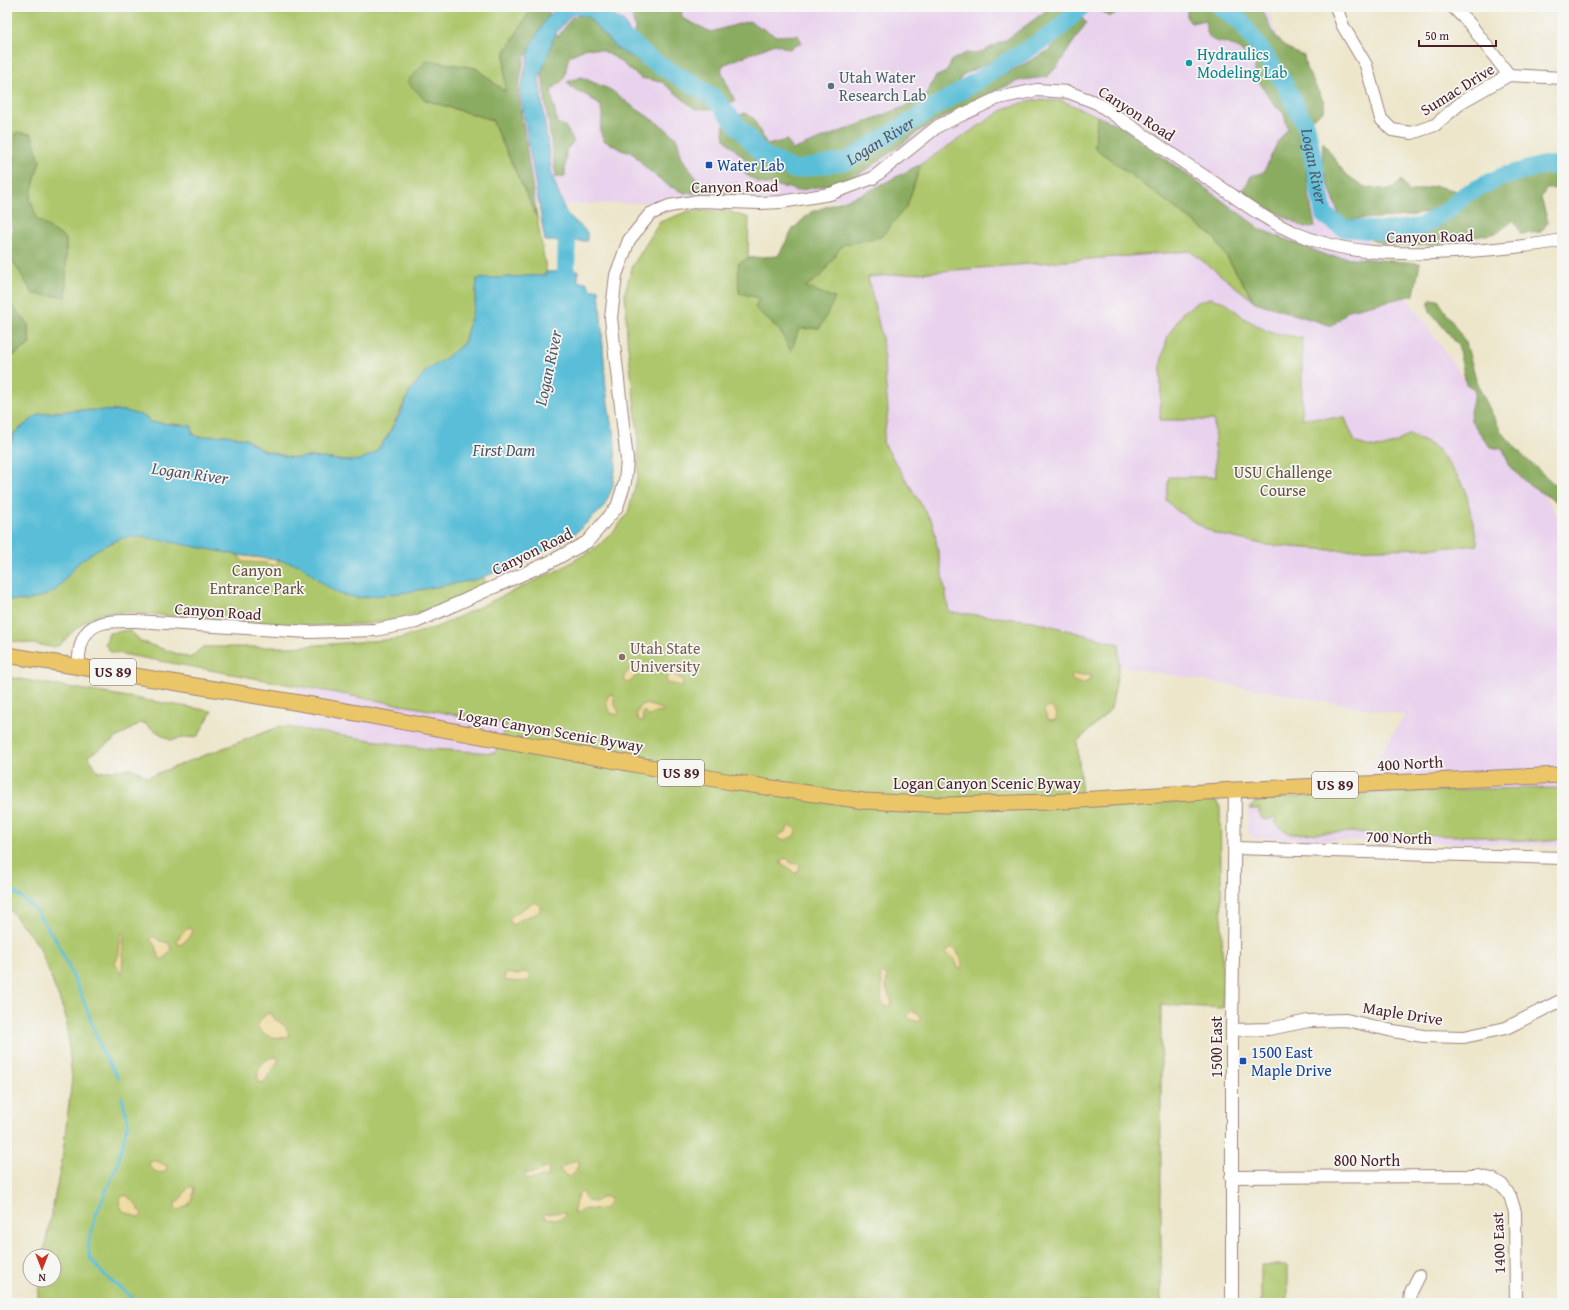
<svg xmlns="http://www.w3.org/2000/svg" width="1569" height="1310" viewBox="0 0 1569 1310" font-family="'Gentium Book Plus',serif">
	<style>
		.built { fill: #e9d2ed }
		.green { fill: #aec76c; stroke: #7c734c }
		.forest { fill: #8aac60; stroke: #6a6646 }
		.sand { fill: #eeda9e; stroke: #9c7c64 }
		.water { fill: #5abed8; stroke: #526e82 }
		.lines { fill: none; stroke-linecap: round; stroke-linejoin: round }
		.stream { stroke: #5abed8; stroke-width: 3 }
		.river { stroke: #5abed8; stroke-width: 18 }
		.minor-casing { stroke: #9c827b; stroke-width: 14 }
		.major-casing { stroke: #9c827b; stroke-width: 17 }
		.minor { stroke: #fff; stroke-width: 12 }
		.major { stroke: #ebc669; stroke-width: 15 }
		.culture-dot { fill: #0f9aa8; stroke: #f6f6f2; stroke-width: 1.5 }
		.service-dot { fill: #5c6f8a; stroke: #f6f6f2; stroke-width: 1.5 }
		.transit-dot { fill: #1a4fb4; stroke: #f6f6f2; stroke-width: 1.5 }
		.education-dot { fill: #8d6e63; stroke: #f6f6f2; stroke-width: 1.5 }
		.labels { text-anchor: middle; stroke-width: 3.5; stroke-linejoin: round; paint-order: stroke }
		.shield { fill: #f6f6f2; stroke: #7e6067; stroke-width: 1 }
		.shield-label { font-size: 15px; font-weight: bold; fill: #4a1f2b }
		.culture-label { font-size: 16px; fill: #0d838f; stroke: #f6f6f2; text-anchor: start }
		.service-label { font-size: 16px; fill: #4e5e75; stroke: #f6f6f2; text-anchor: start }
		.street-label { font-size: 16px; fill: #4a1f2b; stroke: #f6f6f2 }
		.transit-label { font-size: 16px; fill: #164399; stroke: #f6f6f2; text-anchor: start }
		.park-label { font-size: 16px; fill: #68513e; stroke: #f6f6f2 }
		.education-label { font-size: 16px; fill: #785e54; stroke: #f6f6f2; text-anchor: start }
		.water-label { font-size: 17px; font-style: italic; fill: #505768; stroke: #f6f6f2 }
	</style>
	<rect width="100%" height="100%" fill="#f6f6f2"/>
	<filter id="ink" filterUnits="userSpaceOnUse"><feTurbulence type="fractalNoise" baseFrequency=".025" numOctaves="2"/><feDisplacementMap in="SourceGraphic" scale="8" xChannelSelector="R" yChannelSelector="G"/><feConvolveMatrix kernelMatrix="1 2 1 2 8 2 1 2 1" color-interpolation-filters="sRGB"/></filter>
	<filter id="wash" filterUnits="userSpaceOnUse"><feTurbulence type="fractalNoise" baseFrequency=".012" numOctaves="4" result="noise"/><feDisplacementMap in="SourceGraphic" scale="16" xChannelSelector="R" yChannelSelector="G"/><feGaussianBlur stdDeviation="0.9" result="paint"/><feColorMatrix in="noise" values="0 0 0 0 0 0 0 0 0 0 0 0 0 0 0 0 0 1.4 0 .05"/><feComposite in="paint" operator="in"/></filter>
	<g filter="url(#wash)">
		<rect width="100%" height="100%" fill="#ede6cb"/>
		<path class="built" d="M 334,7 L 1267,7 L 1340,202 L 1514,450 L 1562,522 L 1562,846 L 1254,838 L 1247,831 L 1249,807 L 1256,797 L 1355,791 L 1405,715 L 1119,666 L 1119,644 L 1033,621 L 49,973 L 39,946 L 7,906 L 7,829 L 294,821 L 297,649 L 695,618 L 696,328 L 941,198 L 523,205 Z"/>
		<path class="green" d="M 7,7 L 528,7 L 530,11 L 505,52 L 505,92 L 476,68 L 425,100 L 492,120 L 537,218 L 547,275 L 477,279 L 475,303 L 464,343 L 410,391 L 387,437 L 375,453 L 360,460 L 348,461 L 311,457 L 292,458 L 262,450 L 246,439 L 226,435 L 198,437 L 192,433 L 192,426 L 149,422 L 126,411 L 74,410 L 39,414 L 14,433 L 12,442 L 7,445 L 7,360 L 30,344 L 28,324 L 7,300 L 7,251 L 33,294 L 66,296 L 66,239 L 37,219 L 30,198 L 40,160 L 16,133 L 14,161 L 7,169 Z
			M 1033,100 L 1063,101 L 1097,116 L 1095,148 L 1214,237 L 1255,302 L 1190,251 L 868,277 L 882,338 L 888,411 L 883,442 L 933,524 L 949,612 L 1033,621 L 1119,644 L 1119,666 L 1111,709 L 1077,742 L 1083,805 L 1216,801 L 1220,807 L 1223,1008 L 1161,1005 L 1161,1303 L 37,1303 L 40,1280 L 54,1280 L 54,1256 L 43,1256 L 62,1160 L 72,1079 L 66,1017 L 39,946 L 7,906 L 7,677 L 212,711 L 198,736 L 170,740 L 142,722 L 88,756 L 98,772 L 132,768 L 148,777 L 281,726 L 429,749 L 495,753 L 506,724 L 111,652 L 105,644 L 109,633 L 129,630 L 142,642 L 190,658 L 203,647 L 290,647 L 398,639 L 437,627 L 560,569 L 597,547 L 615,530 L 628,513 L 638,475 L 638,434 L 627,338 L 625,292 L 633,265 L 660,222 L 689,211 L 724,210 L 749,218 L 748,258 L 738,264 L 759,298 L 755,307 L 805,287 L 822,274 L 842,245 L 881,236 L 907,206 L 921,164 L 1006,108 Z
			M 1210,298 L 1225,302 L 1244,318 L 1269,332 L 1302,338 L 1302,418 L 1345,418 L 1355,442 C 1380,452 1388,448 1410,434 L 1438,449 L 1465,488 L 1478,545 L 1436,548 L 1331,550 L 1267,545 L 1216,534 L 1194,522 L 1175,509 L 1166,500 L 1169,477 L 1216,477 L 1214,420 L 1160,420 L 1161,362 L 1168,336 L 1183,312 L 1198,302 Z
			M 118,528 L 481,572 L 487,585 L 447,603 L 404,618 L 365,624 L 302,626 L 123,612 L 100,614 L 87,620 L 71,633 L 60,645 L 52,647 L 7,640 L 7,589 Z
			M 1562,788 L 1562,839 L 1535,841 L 1495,839 L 1479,836 L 1383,835 L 1358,832 L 1291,834 L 1276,825 L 1275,823 L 1277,820 L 1274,817 L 1268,820 L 1262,819 L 1259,813 L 1259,809 L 1250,809 C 1254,800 1263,800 1271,798 L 1479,789 Z
			M 1261,1265 L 1288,1265 L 1288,1303 L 1261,1303 Z"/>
		<path class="forest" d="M 528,7 L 547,7 L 553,29 L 558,37 L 572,17 L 589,14 L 629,47 L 635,29 L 630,7 L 681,7 L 682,18 L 711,32 L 749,21 L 776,36 L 798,35 L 802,43 L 789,49 L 775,44 L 723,65 L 721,71 L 735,101 L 713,109 L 695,109 L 662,82 L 641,78 L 614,57 L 601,50 L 587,48 L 569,56 L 564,79 L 551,91 L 557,123 L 565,126 L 574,141 L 566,150 L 565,176 L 556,178 L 539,54 L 525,55 L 518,90 L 537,218 L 492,120 L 425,100 L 407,82 L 427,60 L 476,68 L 505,92 L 505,52 L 530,11 Z
			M 1051,7 L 1068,7 L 1069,13 L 1055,29 L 1022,48 L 964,74 L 949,94 L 902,120 L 887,134 L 892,139 L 912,127 L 955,98 L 1007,73 L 1048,51 L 1076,21 L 1082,18 L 1086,23 L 1057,67 L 1047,77 L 1021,80 L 990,93 L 922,129 L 875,164 L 848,181 L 796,191 L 789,188 L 759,183 L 745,174 L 746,160 L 725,140 L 723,125 L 734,117 L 745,113 L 753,118 L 767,145 L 787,140 L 792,150 L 904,107 L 927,94 L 935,77 L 946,72 L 952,60 L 966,53 L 977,54 L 1006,40 Z
			M 1095,7 L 1127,7 L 1109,17 Z
			M 1184,7 L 1261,7 C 1273,32 1276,46 1304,56 L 1306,68 L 1324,102 L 1323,111 L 1312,119 L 1297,99 C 1305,141 1305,184 1315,226 L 1305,228 L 1274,211 L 1246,197 L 1243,191 L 1251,176 L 1264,172 L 1277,143 L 1288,129 L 1283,111 L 1276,107 L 1255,76 L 1255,65 C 1249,60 1242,50 1234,46 C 1215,38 1208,47 1205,20 L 1191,23 L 1187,18 L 1187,8 Z
			M 581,77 L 611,90 L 632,106 L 665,128 L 677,139 L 682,158 L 699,182 L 737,184 L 746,195 L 685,193 L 669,186 L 646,168 L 632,152 L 624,151 L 603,140 L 600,130 L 602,119 L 601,106 L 586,95 L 575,91 L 567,82 Z
			M 1097,116 L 1121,126 L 1262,230 L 1328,256 L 1420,263 L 1414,295 L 1349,310 L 1332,326 L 1255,302 L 1214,237 L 1095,148 Z
			M 16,132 L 31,134 L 40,160 L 30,198 L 37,219 L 66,239 L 66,297 L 33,294 L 7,251 L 7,242 L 12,229 L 7,208 L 7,169 L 14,161 Z
			M 1323,142 L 1345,174 L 1365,187 L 1390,190 L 1401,180 L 1409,192 L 1436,186 L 1461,192 L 1464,202 L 1491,188 L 1541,172 L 1562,171 L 1562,188 L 1546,189 L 1541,198 L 1548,222 L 1541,232 L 1521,234 L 1514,220 L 1497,233 L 1431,245 L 1392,246 L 1371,240 L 1369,235 L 1374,232 L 1393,233 L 1431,230 L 1437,213 L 1435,210 L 1409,216 L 1344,220 L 1339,215 L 1322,166 Z
			M 921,164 L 907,206 L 881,237 L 842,245 L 822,275 L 806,287 L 835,298 L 820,328 L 799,329 L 791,352 L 780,331 L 755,308 L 759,298 L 739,293 L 738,264 L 748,258 L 778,256 L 793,229 L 811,212 L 865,193 Z
			M 1431,299 L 1438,300 L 1466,343 L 1478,386 L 1501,431 L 1523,456 L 1553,483 L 1562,489 L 1562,505 L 1530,486 L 1510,467 L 1503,449 L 1490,447 L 1471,421 L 1470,411 L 1475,394 L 1474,389 L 1466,384 L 1458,345 L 1430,311 L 1428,304 Z
			M 7,300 L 28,324 L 30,344 L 7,360 Z"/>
		<path class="sand" d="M 238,555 L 279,560 L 275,566 L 266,563 L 243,562 Z
			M 639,663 L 641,665 C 639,672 634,680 627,683 L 624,680 L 624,676 L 634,664 Z
			M 673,674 L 683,680 L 683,683 L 682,686 L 667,683 L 666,679 L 668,675 Z
			M 1073,675 L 1091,675 L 1091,680 C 1085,684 1076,685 1071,678 Z
			M 612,694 L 614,695 L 614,703 L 619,712 L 617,715 L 611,713 C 607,707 605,703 608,696 Z
			M 646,704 L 662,709 L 663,712 L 661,713 L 654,712 L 649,717 L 644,711 L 642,713 L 643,721 L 639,721 L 636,714 L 642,705 Z
			M 1046,707 L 1051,707 L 1057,714 L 1056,718 L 1054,721 L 1048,720 L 1044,711 Z
			M 790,825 L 796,829 C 796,837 790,838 784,840 L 778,838 L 778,836 L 786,831 Z
			M 787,858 L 791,863 L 798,864 L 800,867 L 797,873 L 794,873 L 788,867 L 781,864 L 781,860 Z
			M 532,903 L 537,903 L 540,905 L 540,910 L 538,913 L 521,919 L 513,925 L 510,922 L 510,917 Z
			M 189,928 L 192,930 C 191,936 185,943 179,945 L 177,941 C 179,936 184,930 189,928 Z
			M 122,933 L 124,933 L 122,974 L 115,963 C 122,952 118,942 122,933 Z
			M 153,936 L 160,941 L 169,943 L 171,950 L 164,959 L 160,959 C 158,955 159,953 157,950 C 156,945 152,943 151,939 Z
			M 951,947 C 958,950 963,961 962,969 L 958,968 L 955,959 L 946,953 Z
			M 525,972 L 529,973 L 531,977 L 528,981 L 516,982 L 510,981 L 506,981 L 504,978 L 505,975 L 508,973 L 518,975 Z
			M 882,973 L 887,976 L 886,989 L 892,1002 L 890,1006 C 877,1007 882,993 882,985 C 882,981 881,978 880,975 Z
			M 912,1010 L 919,1014 L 921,1018 L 918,1022 L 908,1018 L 908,1015 Z
			M 270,1013 L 272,1017 C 280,1023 288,1025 289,1036 C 278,1040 260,1037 257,1024 L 266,1014 Z
			M 276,1057 L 279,1059 C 276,1068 268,1073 265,1082 L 259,1083 C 255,1071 261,1058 276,1057 Z
			M 576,1160 L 579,1161 C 579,1166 574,1175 570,1177 L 561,1172 L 560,1169 C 564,1165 571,1163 576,1160 Z
			M 151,1161 L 157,1161 L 167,1166 L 166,1171 C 159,1175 152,1171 149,1165 Z
			M 549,1167 L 548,1176 L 530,1180 L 525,1178 L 525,1173 L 532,1173 Z
			M 190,1186 L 194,1188 L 192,1199 L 188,1205 L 179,1210 L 175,1208 L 175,1203 C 183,1199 184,1191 190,1186 Z
			M 582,1192 L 587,1201 L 595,1202 L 604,1196 L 611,1200 C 606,1213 595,1209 585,1209 C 582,1210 579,1212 577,1214 L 573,1212 L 578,1194 Z
			M 126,1195 L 134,1202 L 142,1214 L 139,1218 L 123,1211 L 119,1204 L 121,1197 Z
			M 563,1212 L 566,1214 C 561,1221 551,1220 544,1217 L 543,1214 Z"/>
		<path class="water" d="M 564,7 L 601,7 L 624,22 L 632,37 L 660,73 L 616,48 L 588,17 L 572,14 L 555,34 L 539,79 L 552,176 L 566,213 L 587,232 L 587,241 L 545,241 L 520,92 L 531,45 L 548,16 Z
			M 578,271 L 578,282 L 586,282 L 592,290 L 599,289 L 606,389 L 611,423 L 614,430 L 616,464 L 612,489 L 603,508 L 571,537 L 526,561 L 475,580 L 408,592 L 358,598 L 339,594 L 326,586 L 300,565 L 279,560 L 238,555 L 144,537 L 122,538 L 96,550 L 78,563 L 58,588 L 47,595 L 27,601 L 7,600 L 7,445 L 12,442 L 14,433 L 39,414 L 74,410 L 126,411 L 147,417 L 149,422 L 192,426 L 192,433 L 198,437 L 226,435 L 246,439 L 262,450 L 292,458 L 311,457 L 348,461 L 360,460 L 375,453 L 387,437 L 401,412 L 410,391 L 426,371 L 446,358 L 464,343 L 475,303 L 477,279 L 546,275 L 546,272 Z"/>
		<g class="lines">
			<path class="stream" d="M 546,7 L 558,13
				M 7,886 L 33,907 L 56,940 L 81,994 L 103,1053 L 118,1078
				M 122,1097 L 128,1122 L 117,1166 L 96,1214 L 88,1245 L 90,1258 L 102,1273 L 139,1303"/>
			<g class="river">
				<path id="s1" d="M 1221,7 L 1241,22 L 1283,81 L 1307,129 L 1324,215 L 1344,228 L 1385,231 L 1420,227 L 1447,211 L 1466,194 L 1501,177 L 1544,165 L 1562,166"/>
				<path id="s2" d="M 631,42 L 648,58 L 713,97 L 763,155 L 794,170 L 847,161 L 1054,33 L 1081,7"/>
				<path d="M 560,218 L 567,234 L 566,272 L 562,295"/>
			</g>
		</g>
	</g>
	<g filter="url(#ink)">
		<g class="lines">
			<defs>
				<path id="minor" d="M 1336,7 L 1343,26 L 1366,65 L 1381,119 L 1392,130 L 1412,133 L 1435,125 L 1463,101 L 1509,75
					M 1453,7 L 1469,23 L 1509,75 L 1562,78
					M 78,666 C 79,657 79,647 83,639 C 92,618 118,621 136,621 L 308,632 L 375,630 L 416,622 L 550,562 L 587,542 L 617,507 L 625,482 L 627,460 L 611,318 L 616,275 L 629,240 L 650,214 L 669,206 L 699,201 L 760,203 L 781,202 L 830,194 L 873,178 L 938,126 L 998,98 L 1037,90 L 1068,92 L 1097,103 C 1138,131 1178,159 1219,186 C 1242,202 1266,220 1291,231 C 1342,255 1399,255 1454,252 C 1491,250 1526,247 1562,240
					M 1234,848 L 1562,858
					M 1232,1030 L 1269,1029 L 1308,1021 L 1346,1020 L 1393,1031 L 1423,1036 L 1464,1037 L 1506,1028 L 1562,1000
					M 1231,1177 L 1478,1176 L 1492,1179 L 1502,1185 L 1510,1196 L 1515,1212 L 1516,1303
					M 1232,1303 L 1232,1030 L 1235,790
					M 1410,1303 L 1411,1292 L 1419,1276"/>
				<path id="major" d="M 7,655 L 318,706 L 731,782 L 864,801 L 945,805 L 1049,802 L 1235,790 L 1562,775"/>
			</defs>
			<use href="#minor" class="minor-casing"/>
			<use href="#major" class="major-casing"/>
			<use href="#minor" class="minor"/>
			<use href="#major" class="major"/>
		</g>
	</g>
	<circle class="culture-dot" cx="1189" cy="63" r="4"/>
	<circle class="service-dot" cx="831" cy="86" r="4"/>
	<g class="transit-dot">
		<rect x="705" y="161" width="8" height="8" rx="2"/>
		<rect x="1239" y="1057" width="8" height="8" rx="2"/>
	</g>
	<circle class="education-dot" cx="622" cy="657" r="4"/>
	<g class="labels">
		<g class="shield">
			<rect x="90" y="659" width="46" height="26" rx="3"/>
			<rect x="658" y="760" width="46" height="26" rx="3"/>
			<rect x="1312" y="772" width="46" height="26" rx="3"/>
		</g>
		<g class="shield-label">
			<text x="113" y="677">US 89</text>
			<text x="681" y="778">US 89</text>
			<text x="1335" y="790">US 89</text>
		</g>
		<g class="culture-label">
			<text x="1197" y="60">Hydraulics<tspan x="1197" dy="18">Modeling Lab</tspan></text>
		</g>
		<g class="service-label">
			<text x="839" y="83">Utah Water<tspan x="839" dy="18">Research Lab</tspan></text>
		</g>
		<g class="street-label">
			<text transform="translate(1457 89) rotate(-32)" y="6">Sumac Drive</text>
			<text transform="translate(1137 113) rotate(33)" y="6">Canyon Road</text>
			<text transform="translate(735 186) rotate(-1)" y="6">Canyon Road</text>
			<text transform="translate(1430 236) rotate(-1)" y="6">Canyon Road</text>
			<text transform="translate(532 551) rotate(-26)" y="6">Canyon Road</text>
			<text transform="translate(218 611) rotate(4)" y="6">Canyon Road</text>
			<text transform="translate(551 730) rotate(10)" y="6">Logan Canyon Scenic Byway</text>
			<text transform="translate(1410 763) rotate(-3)" y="6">400 North</text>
			<text x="987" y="789">Logan Canyon Scenic Byway</text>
			<text transform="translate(1399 837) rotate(2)" y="6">700 North</text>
			<text transform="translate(1403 1013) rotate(9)" y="6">Maple Drive</text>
			<text transform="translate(1216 1047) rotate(-90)" y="6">1500 East</text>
			<text x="1367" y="1166">800 North</text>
			<text transform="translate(1498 1243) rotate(-92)" y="6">1400 East</text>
		</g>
		<g class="transit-label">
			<text x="717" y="171">Water Lab</text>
			<text x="1251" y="1058">1500 East<tspan x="1251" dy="18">Maple Drive</tspan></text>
		</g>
		<g class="park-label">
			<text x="1283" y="478">USU Challenge<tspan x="1283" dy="18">Course</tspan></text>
			<text x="257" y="576">Canyon<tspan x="257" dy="18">Entrance Park</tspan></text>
		</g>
		<g class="education-label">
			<text x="630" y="654">Utah State<tspan x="630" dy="18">University</tspan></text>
		</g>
		<g class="water-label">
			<text dy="6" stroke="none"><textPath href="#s2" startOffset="303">Logan River</textPath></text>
			<text dy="6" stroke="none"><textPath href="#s1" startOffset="189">Logan River</textPath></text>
			<text transform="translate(548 368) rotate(-78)" y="6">Logan River</text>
			<text x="504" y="456">First Dam</text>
			<text transform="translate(190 473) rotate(8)" y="6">Logan River</text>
		</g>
	</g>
	<rect width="1569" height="1310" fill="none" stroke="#f6f6f2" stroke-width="24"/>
	<g transform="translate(42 1268) rotate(180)"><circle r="19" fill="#f6f6f2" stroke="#b1a0a2"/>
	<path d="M0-3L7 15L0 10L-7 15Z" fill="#c8321e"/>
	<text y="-6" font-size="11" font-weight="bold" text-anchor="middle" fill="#4a1f2b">N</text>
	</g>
	<path d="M1419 40v6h77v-6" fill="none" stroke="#4a1f2b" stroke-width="2"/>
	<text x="1425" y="40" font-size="12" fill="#4a1f2b" stroke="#f6f6f2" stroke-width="3" paint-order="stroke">50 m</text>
</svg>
